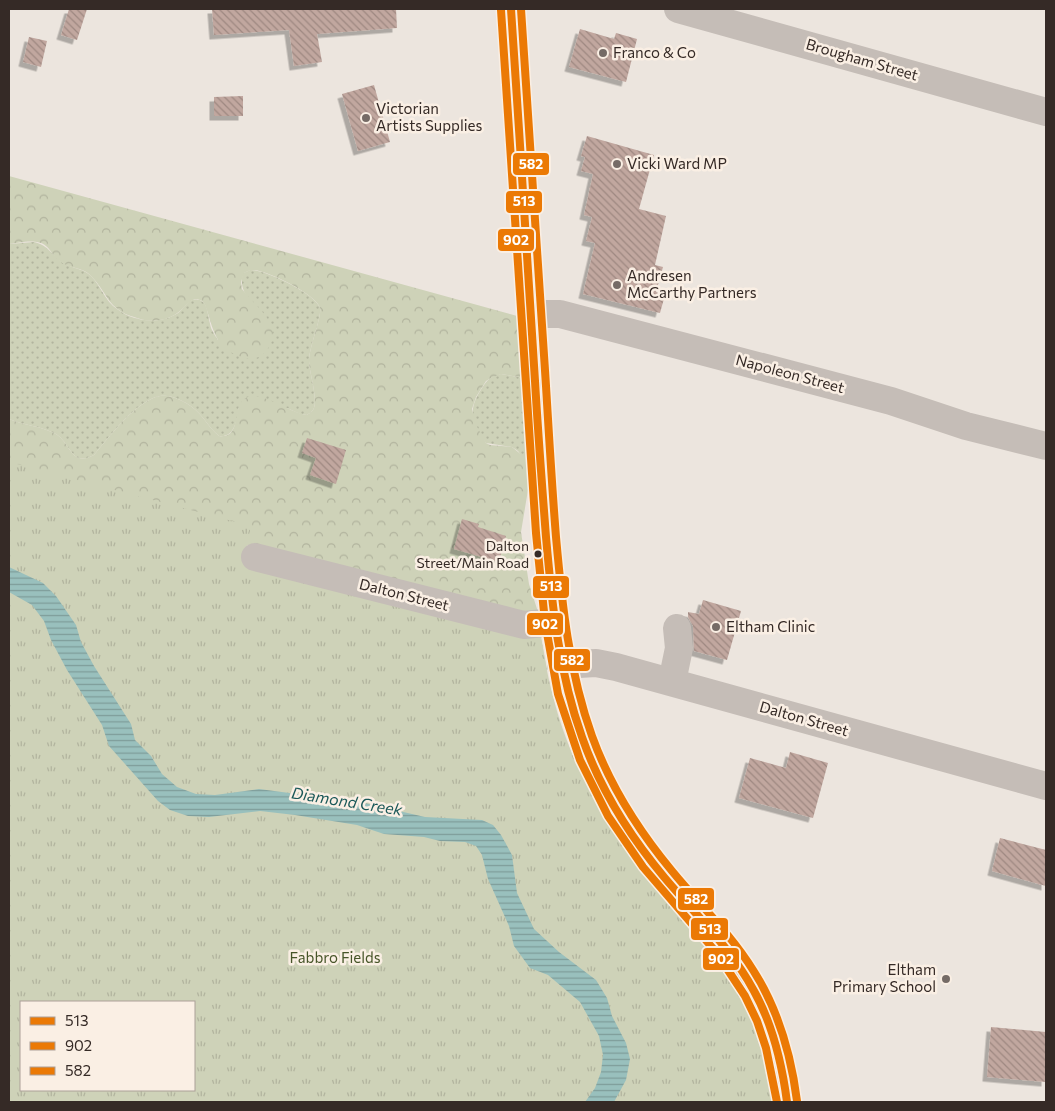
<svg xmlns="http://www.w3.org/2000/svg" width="1055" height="1111" viewBox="0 0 1055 1111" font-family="Commissioner,sans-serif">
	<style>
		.grass { fill: url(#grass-dots) }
		.forest { fill: url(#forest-crowns) }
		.park { fill: url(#park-tufts); fill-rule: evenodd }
		.water { fill: url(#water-rules) }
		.building { fill: url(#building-back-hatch); filter: url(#shadow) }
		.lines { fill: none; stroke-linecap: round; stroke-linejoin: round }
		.minor { stroke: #c5bdb7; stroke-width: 28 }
		.major { stroke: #b3aba7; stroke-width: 28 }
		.bus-1-casing { stroke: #faefe4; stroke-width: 11 }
		.bus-2-casing { stroke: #faefe4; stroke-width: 11 }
		.bus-3-casing { stroke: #faefe4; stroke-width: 11 }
		.bus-1 { stroke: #eb7904; stroke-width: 8 }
		.bus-2 { stroke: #eb7904; stroke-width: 8 }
		.bus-3 { stroke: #eb7904; stroke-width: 8 }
		.poi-dot { fill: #756b66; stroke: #faefe4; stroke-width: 2 }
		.bus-dot { fill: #352a26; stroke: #faefe4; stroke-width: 2 }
		.labels { text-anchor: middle; stroke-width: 5; stroke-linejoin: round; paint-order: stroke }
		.bus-label { font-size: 14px; fill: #352a26; stroke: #faefe4; text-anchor: end }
		.poi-label { font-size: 15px; fill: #352a26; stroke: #faefe4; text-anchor: start }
		.street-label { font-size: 15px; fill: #352a26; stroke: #faefe4 }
		.park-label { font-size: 15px; fill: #475529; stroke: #faefe4 }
		.water-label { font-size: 16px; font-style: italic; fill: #1a5858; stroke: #faefe4 }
		.line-badge { stroke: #faefe4; stroke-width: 2 }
		.badge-label { font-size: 14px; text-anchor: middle; font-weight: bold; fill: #fff }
	</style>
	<defs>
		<pattern id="grass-dots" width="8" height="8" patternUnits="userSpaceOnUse" patternTransform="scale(1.25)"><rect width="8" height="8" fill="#ced2b8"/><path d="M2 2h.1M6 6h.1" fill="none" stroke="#b2b49e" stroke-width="1.8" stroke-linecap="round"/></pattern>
		<pattern id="forest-crowns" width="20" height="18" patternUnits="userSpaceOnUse" patternTransform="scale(1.25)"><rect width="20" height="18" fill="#ced2b8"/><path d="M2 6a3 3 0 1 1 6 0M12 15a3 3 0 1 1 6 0" fill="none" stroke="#b2b49e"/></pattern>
		<pattern id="park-tufts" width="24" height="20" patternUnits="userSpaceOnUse" patternTransform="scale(1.25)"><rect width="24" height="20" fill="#ced2b8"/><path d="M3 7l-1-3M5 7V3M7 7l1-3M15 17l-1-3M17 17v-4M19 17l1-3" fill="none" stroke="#b2b49e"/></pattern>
		<pattern id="water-rules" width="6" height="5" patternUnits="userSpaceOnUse" patternTransform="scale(1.25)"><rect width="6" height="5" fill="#99c0bd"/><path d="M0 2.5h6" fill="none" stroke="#7e9c99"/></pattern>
		<pattern id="building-back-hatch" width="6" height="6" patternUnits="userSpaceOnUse" patternTransform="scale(1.25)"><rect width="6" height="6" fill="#c1a79f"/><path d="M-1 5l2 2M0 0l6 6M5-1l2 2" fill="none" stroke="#9e8881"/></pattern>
		<filter id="shadow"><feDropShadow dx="-4.5" dy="4.5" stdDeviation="0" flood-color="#0004"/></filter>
	</defs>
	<rect width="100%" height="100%" fill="#ece5de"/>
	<path class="grass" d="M 34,242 C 50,245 53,259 67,265 C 76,269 84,269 91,276 C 101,286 105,301 117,309 C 134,322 160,325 178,313 C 183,309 187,303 192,300 C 196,299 200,299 203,302 C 208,305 209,324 212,330 C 214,334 216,337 218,340 L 262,313 C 250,300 238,292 243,273 C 246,272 248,271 250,270 C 264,269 316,294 320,308 C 322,317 309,347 309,361 C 309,372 319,401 313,410 C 312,412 309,413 307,415 L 300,414 L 287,408 L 239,407 C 237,419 235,438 219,436 C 209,428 203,415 192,407 C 184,401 171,394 160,396 C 137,400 109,437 94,455 C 70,468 71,441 54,433 C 40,426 23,425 9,419 L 9,244 Z
		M 501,374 L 524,378 L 530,468 L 518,451 L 512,447 L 486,443 C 470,423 468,409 482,388 C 487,380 491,376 501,374 Z"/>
	<path class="forest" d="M 9,176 L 521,317 L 524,378 L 501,374 L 491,378 L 486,381 L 476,397 L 472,409 L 475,423 L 486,443 L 490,445 L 512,447 L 523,456 L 527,462 L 530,478 L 521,532 L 529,584 L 539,615 L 515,615 L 247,545 L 242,563 L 512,632 L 540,632 L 547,670 L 9,567 L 9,419 C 23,425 40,426 54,433 C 71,441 70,468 94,455 C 109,437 137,400 160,396 C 171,394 184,401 192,407 C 203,415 209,428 219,436 C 244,439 230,402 248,397 C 265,392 290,413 307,415 C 309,413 312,412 313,410 C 319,401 309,372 309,361 C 309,347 322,317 320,308 C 316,294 265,269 251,270 C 248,271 246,272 244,273 L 241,282 L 242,289 C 251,301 267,313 272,328 C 276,340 266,358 251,359 C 244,359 233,354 227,350 C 210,338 209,305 202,301 C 192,295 187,306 180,311 C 174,316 167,319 160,320 C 151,322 142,320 134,317 C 107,309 108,293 91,276 C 83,267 71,269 61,262 C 54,258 51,250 46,246 C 37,238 19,243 9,244 Z"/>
	<path class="park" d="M 9,462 L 251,526 L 243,563 L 512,632 L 540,632 C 544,653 547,675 553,696 C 564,742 585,785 610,825 L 737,984 L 763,1044 L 775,1102 L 9,1102 ZM 21,1002 L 194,1002 L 194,1090 L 21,1090 Z"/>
	<path class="water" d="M 9,567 L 43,583 L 56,596 L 76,625 L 81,642 L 94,666 L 131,724 L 135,740 L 151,756 L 162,774 L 177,787 L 196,794 L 215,795 L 259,789 L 297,794 L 360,802 L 425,817 L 482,820 L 493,825 L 501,835 L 512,855 L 517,893 L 534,929 L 559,952 L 596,980 L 607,998 L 612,1016 L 626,1043 L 630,1059 L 626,1080 L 614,1102 L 585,1102 L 595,1088 L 601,1072 L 603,1055 L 599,1036 L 580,1002 L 548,975 L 530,968 L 514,946 L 509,926 L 488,879 L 482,855 L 476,846 L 465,842 L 440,841 L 424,837 L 384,834 L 357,825 L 295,815 L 260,811 L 209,817 L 188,816 L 170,810 L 158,801 L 109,746 L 102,725 L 67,670 L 51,640 L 44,621 L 32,605 L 9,592 Z"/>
	<path class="building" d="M 69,9 L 87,9 L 77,40 L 61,35 Z
		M 212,9 L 396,9 L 397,28 L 317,34 L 322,62 L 294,66 L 289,30 L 214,35 Z
		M 580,29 L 614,39 L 616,33 L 637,39 L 626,82 L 569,67 Z
		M 29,37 L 47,41 L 41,67 L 23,62 Z
		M 374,85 L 390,142 L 358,151 L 342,94 Z
		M 243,96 L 243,116 L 214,116 L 214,97 Z
		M 587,136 L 654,155 L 639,209 L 666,216 L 655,265 L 663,267 L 656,292 L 665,295 L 660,313 L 583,294 L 595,243 L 586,241 L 592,217 L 584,215 L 593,174 L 581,171 L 585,157 L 581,156 Z
		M 307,438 L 346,450 L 336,484 L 310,475 L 316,458 L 302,453 Z
		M 462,519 L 479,524 L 478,527 L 506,536 L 499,562 L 454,549 Z
		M 703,600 L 741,611 L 727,660 L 694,651 L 693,626 L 688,617 L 688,612 L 699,614 Z
		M 790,752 L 828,763 L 813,818 L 739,798 L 750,758 L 786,768 Z
		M 1000,838 L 1046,850 L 1046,886 L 992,871 Z
		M 991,1027 L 1046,1032 L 1046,1082 L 987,1077 Z"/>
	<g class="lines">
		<path class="minor" d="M 678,9 L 1046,112
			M 531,314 L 560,314 L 891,401 L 966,426 L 1046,446
			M 255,557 L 512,622 L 524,625 L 554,622
			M 561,665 L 596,663 L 616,667 L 1046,786
			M 672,682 L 679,648 L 677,628"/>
		<path class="major" d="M 511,9 C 514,53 516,98 519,142 C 526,231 532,321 537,410 C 540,456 543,503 547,549 C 553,614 560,676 582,737 C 600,789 629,835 664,877 C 695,914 731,948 754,991 C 772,1025 783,1064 787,1102"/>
		<defs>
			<path id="bus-1" d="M 511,9 C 519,133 528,257 535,381 C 538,433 542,485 546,537 C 552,605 559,673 582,737 C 600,789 629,835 664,877 C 695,914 731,948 754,991 C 773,1025 782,1064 787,1102"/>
			<path id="bus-2" d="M 501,10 L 536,533 L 545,622 L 558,694 L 580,760 L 608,816 L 643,867 L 716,952 L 745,996 L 757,1021 L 766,1048 L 777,1102"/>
			<path id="bus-3" d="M 521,9 C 529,134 538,260 546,386 C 549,436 552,487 556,537 C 562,604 569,672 592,736 C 610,786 638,830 672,871 C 699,904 730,933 753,970 C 778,1009 791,1054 797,1101"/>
		</defs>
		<use href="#bus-1" class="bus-1-casing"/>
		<use href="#bus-2" class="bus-2-casing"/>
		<use href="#bus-3" class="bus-3-casing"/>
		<use href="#bus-1" class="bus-1"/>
		<use href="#bus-2" class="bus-2"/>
		<use href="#bus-3" class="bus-3"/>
	</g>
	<g class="poi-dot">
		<circle cx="603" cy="53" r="5"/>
		<circle cx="366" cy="118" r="5"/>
		<circle cx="617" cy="164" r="5"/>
		<circle cx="617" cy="285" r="5"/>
		<circle cx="716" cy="627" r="5"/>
		<circle cx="946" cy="979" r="5"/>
	</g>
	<circle class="bus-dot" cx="538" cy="554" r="4.5"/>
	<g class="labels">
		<g class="bus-label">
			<text x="529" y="551">Dalton<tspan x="529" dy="17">Street/Main Road</tspan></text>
		</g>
		<g class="poi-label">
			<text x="613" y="58">Franco &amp; Co</text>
			<text x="376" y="114">Victorian<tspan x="376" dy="17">Artists Supplies</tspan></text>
			<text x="627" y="169">Vicki Ward MP</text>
			<text x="627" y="281">Andresen<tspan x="627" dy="17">McCarthy Partners</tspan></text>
			<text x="726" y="632">Eltham Clinic</text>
			<text x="936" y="975" text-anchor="end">Eltham<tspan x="936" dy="17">Primary School</tspan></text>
		</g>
		<g class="street-label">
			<text transform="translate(862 60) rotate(16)" y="5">Brougham Street</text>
			<text transform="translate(790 374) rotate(15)" y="5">Napoleon Street</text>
			<text transform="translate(404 595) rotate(14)" y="5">Dalton Street</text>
			<text transform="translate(804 719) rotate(16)" y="5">Dalton Street</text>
		</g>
		<g class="park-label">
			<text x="335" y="963">Fabbro Fields</text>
		</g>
		<g class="water-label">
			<text transform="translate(347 801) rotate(9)" y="6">Diamond Creek</text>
		</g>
	</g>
	<g class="line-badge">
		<rect x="512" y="152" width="38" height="24" rx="5" fill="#eb7904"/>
		<rect x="505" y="190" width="38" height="24" rx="5" fill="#eb7904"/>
		<rect x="497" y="228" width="38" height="24" rx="5" fill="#eb7904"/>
		<rect x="532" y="575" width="38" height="24" rx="5" fill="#eb7904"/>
		<rect x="526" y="612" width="38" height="24" rx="5" fill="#eb7904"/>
		<rect x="553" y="648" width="38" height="24" rx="5" fill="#eb7904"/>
		<rect x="677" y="887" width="38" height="24" rx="5" fill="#eb7904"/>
		<rect x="690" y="917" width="39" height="24" rx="5" fill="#eb7904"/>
		<rect x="702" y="947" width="38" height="24" rx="5" fill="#eb7904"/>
	</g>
	<g class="badge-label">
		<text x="531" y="169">582</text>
		<text x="524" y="206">513</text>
		<text x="516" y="245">902</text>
		<text x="551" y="591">513</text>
		<text x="545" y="629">902</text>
		<text x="572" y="665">582</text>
		<text x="696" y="904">582</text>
		<text x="710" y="934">513</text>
		<text x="721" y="964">902</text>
	</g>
	<rect width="1055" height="1111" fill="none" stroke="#352a26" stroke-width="20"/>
	<rect x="20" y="1001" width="175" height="90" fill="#faefe4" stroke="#aba098"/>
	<rect x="30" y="1017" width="25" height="8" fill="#eb7904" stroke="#aba098"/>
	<text x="65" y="1026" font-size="15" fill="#352a26">513</text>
	<rect x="30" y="1042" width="25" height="8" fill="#eb7904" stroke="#aba098"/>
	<text x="65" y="1051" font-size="15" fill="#352a26">902</text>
	<rect x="30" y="1067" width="25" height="8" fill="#eb7904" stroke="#aba098"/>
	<text x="65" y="1076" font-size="15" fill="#352a26">582</text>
</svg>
